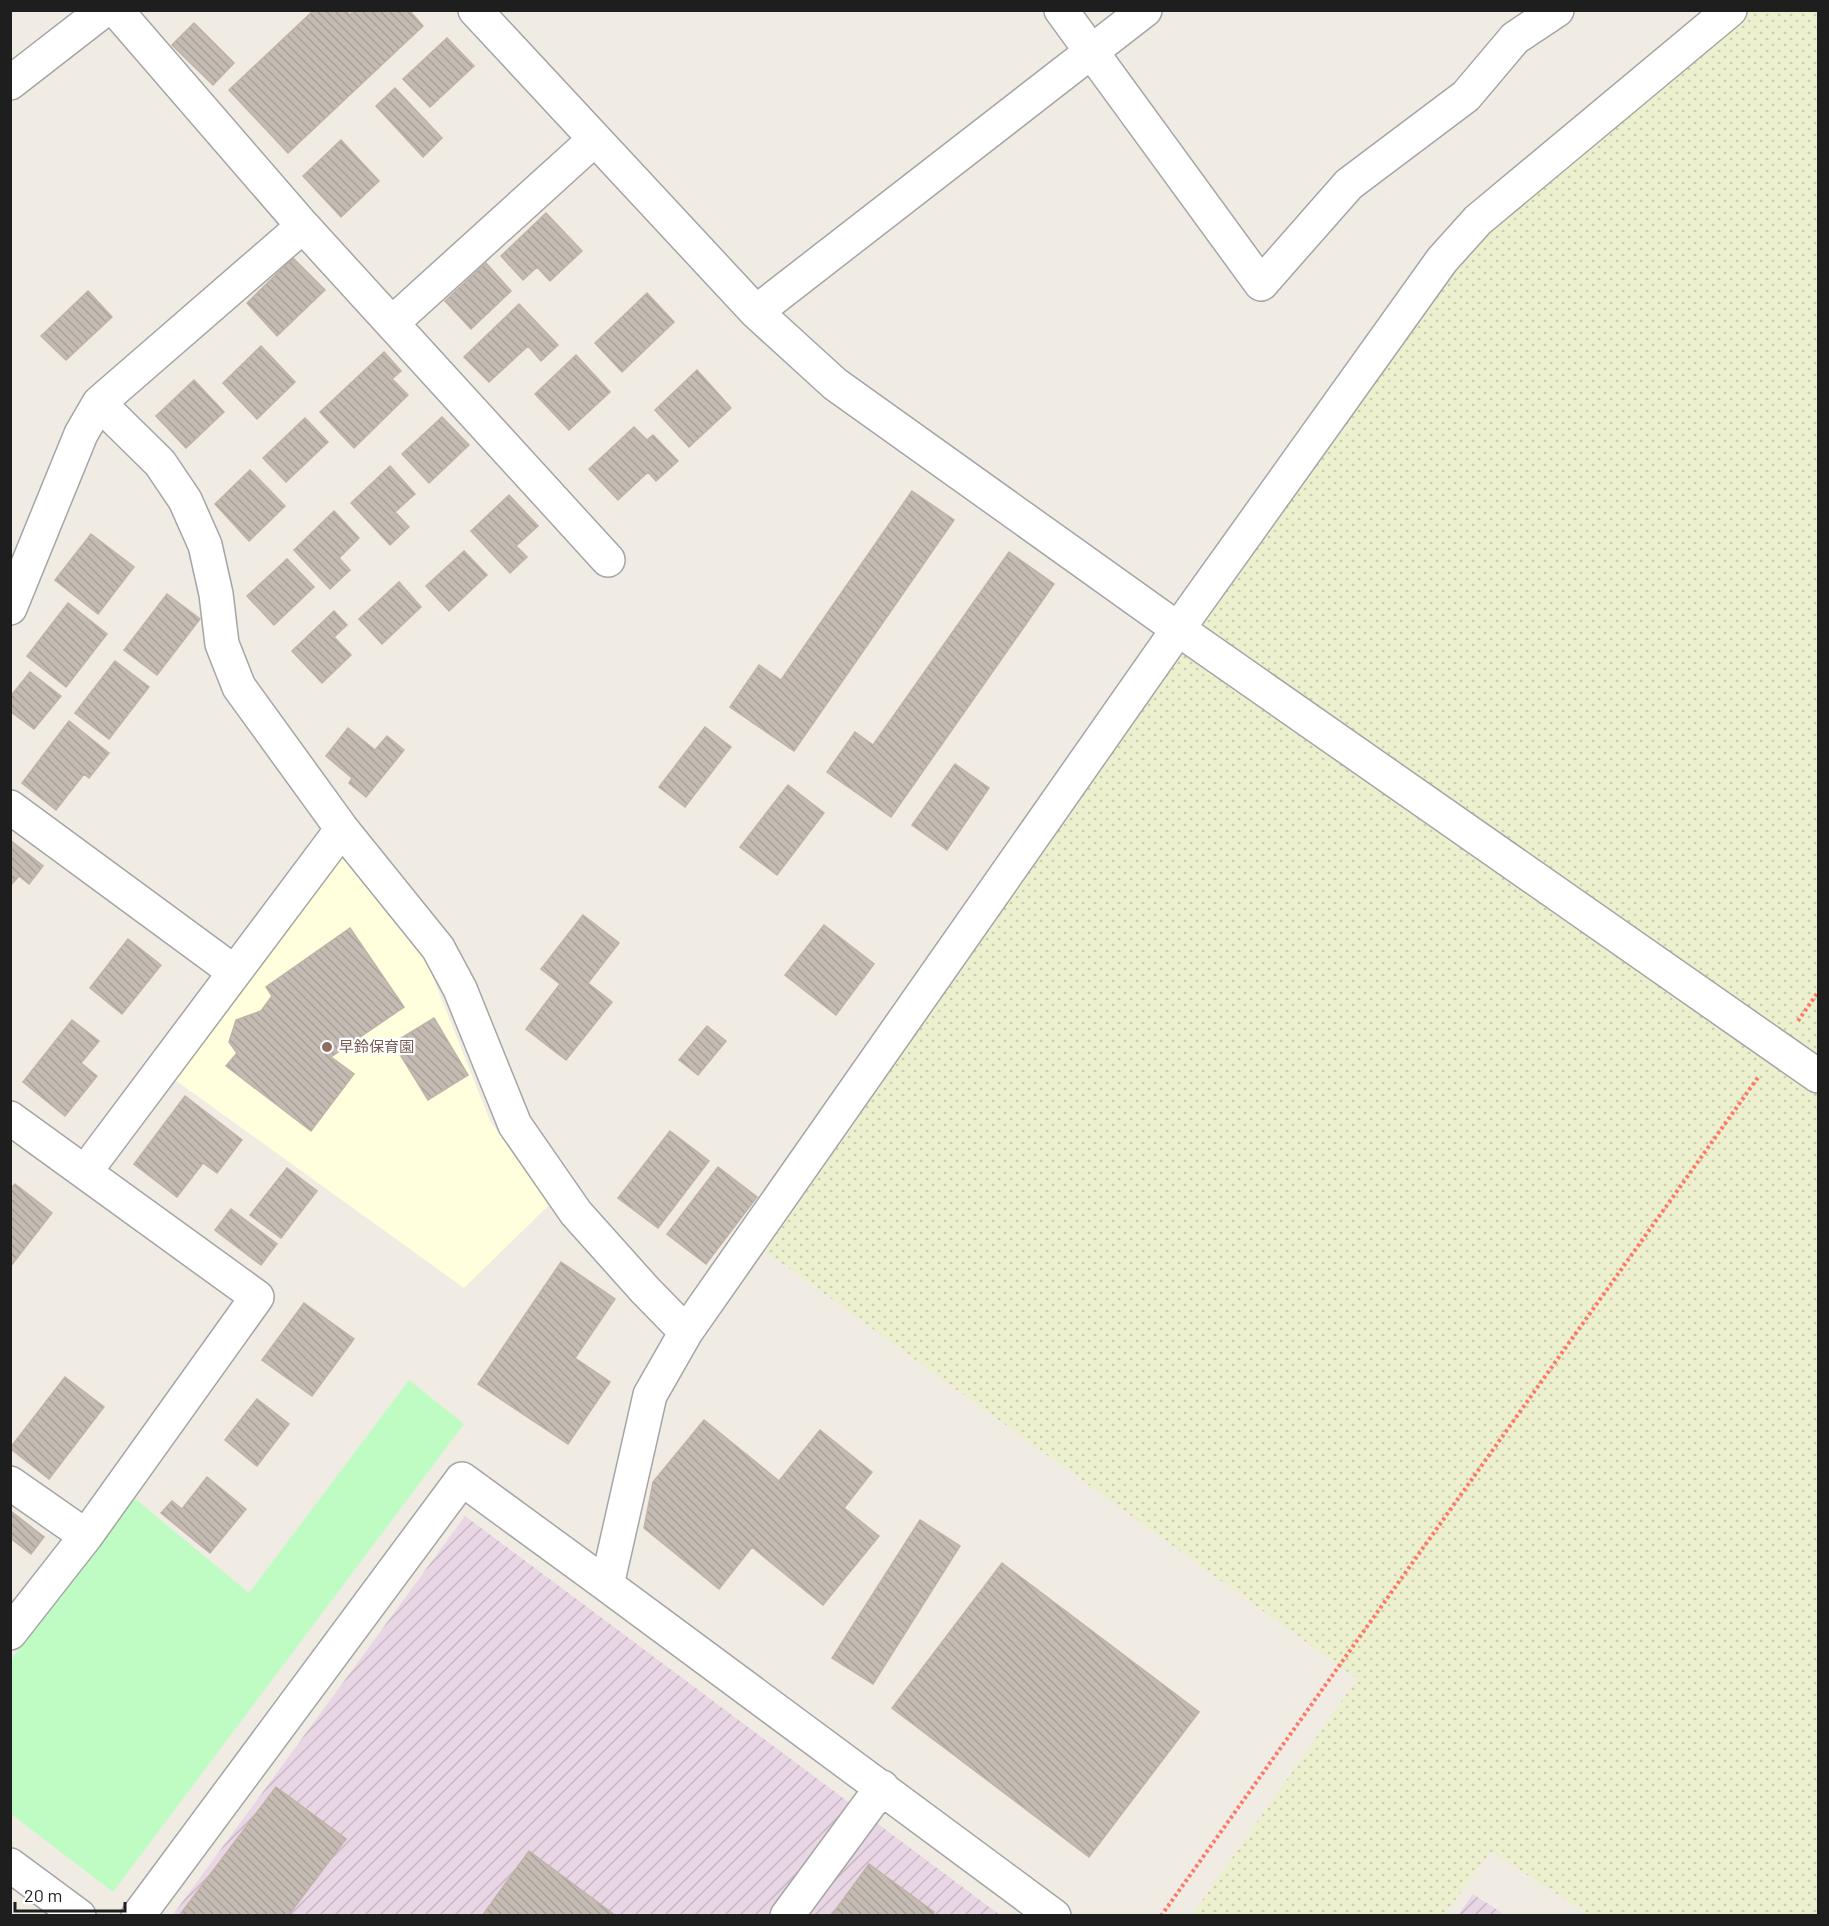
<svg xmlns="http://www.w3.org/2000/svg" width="1829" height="1926" viewBox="0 0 1829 1926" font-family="Barlow,'Noto Sans JP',sans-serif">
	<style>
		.industrial { fill: url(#industrial-furrows) }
		.education { fill: #ffffde }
		.farmland { fill: url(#farmland-dots) }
		.park { fill: #bffcc4 }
		.building { fill: url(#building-back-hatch); stroke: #c2b2a6; stroke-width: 1.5 }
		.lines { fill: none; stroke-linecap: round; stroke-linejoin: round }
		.minor-casing { stroke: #a5a5a5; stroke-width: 36 }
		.tertiary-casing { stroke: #a5a5a5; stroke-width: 36 }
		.path { stroke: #f76; stroke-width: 4; stroke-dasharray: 3 3; stroke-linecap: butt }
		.minor { stroke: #fff; stroke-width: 33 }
		.tertiary { stroke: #fff; stroke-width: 33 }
		.education-dot { fill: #8d6e63; stroke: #fff; stroke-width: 2 }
		.labels { text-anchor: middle; stroke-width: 4.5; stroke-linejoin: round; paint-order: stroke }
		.education-label { font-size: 15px; fill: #785e54; stroke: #fff; text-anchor: start }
	</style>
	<defs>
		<pattern id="industrial-furrows" width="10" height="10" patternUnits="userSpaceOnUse" patternTransform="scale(1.5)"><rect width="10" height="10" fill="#e9d6e5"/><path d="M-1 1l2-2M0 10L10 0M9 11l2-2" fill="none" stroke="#c7b7c4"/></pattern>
		<pattern id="farmland-dots" width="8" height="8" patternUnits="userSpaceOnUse" patternTransform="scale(1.5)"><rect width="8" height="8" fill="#edf0ce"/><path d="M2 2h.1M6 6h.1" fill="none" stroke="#cbcdb0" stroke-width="1.8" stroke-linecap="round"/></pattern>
		<pattern id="building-back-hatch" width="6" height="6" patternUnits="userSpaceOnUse" patternTransform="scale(1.5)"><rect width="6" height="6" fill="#c4bbb3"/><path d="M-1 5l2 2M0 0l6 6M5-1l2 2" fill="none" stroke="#a8a09a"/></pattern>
	</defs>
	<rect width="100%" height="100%" fill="#f0ece4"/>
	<path class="industrial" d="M 465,1516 L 1000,1915 L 172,1916 Z
		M 1473,1894 L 1505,1915 L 1458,1915 Z"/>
	<path class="education" d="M 336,853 L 357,872 L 424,955 L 490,1121 L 550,1204 L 464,1288 L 171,1077 Z"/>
	<path class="farmland" d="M 1752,11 L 1818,11 L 1818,1915 L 1590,1915 L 1491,1852 L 1444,1915 L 1192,1915 L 1357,1679 L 765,1251 L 1458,257 Z"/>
	<path class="park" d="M 409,1380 L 464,1424 L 113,1892 L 11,1814 L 10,1661 L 133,1497 L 249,1593 Z"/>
	<path class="building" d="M 314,10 L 346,10 L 350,15 L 354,10 L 409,10 L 423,26 L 288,153 L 229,90 Z
		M 194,23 L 234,63 L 213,85 L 172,45 Z
		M 447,38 L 474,66 L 430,107 L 403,79 Z
		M 395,88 L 442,138 L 423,157 L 376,106 Z
		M 341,140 L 379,181 L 341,217 L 303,176 Z
		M 546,213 L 582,251 L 550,281 L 537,267 L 523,280 L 501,256 Z
		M 293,258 L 325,290 L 277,336 L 247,303 Z
		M 486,263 L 511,291 L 471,329 L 445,301 Z
		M 88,291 L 112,317 L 66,360 L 41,336 Z
		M 647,293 L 674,322 L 622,372 L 595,343 Z
		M 519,304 L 558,345 L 541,361 L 528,346 L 489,382 L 464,357 Z
		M 261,346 L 295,382 L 257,419 L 223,383 Z
		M 384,352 L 401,371 L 392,379 L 408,395 L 354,448 L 320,412 Z
		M 576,355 L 610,392 L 569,430 L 535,394 Z
		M 697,370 L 731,408 L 689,447 L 655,410 Z
		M 194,380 L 224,412 L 186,448 L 156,416 Z
		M 442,417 L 469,445 L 429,483 L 402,454 Z
		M 305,418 L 328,442 L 286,482 L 263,458 Z
		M 634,427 L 647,440 L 653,435 L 678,461 L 656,481 L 648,472 L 618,500 L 589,469 Z
		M 390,466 L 415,494 L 395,512 L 409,527 L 390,545 L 351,503 Z
		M 250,470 L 285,506 L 249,541 L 215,504 Z
		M 912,491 L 954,520 L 794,751 L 730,707 L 759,665 L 781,680 Z
		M 509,495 L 538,526 L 516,546 L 527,557 L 510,573 L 471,531 Z
		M 334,511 L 359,538 L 339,558 L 350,570 L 330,589 L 294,550 Z
		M 91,534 L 134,567 L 98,614 L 55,580 Z
		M 464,551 L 487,575 L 449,611 L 426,586 Z
		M 1009,552 L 1054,584 L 891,817 L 827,772 L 855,732 L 873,745 Z
		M 287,559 L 314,587 L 274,625 L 247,596 Z
		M 399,582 L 421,607 L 382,644 L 359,619 Z
		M 167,594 L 200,619 L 157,675 L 124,650 Z
		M 68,603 L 107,634 L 66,687 L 27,656 Z
		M 334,611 L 347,625 L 334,637 L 351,655 L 322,683 L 292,651 Z
		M 115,661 L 149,687 L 109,739 L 75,713 Z
		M 30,672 L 61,696 L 34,729 L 10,711 L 10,697 Z
		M 69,721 L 109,753 L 89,778 L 84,774 L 56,810 L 22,783 Z
		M 705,727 L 731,747 L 685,807 L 659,787 Z
		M 348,728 L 375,750 L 387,736 L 404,750 L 366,797 L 349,783 L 352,778 L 326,756 Z
		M 955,764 L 989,788 L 947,850 L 912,825 Z
		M 788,785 L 824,813 L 777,875 L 740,847 Z
		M 10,840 L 43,866 L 29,884 L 19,876 L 10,886 Z
		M 583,915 L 619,943 L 588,983 L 612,1002 L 566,1060 L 526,1029 L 560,984 L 541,969 Z
		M 824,925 L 874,964 L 836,1015 L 785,975 Z
		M 350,928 L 404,1007 L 331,1057 L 354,1074 L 311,1131 L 226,1066 L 237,1053 L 229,1042 L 236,1020 L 261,1011 L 272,996 L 266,987 Z
		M 128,939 L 161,965 L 122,1014 L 90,988 Z
		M 434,1018 L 468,1075 L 428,1100 L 393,1043 Z
		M 72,1020 L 99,1041 L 81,1063 L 97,1076 L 65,1116 L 23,1082 Z
		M 707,1026 L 726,1041 L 698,1075 L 679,1060 Z
		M 185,1096 L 242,1140 L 217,1173 L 203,1163 L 177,1197 L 134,1164 Z
		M 670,1131 L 709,1161 L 658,1228 L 618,1198 Z
		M 718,1167 L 757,1197 L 706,1264 L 667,1234 Z
		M 287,1168 L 317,1191 L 281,1238 L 250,1215 Z
		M 15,1184 L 52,1213 L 10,1267 L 10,1189 Z
		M 231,1209 L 277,1244 L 261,1265 L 215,1230 Z
		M 561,1262 L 615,1299 L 575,1358 L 610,1382 L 568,1444 L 478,1384 Z
		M 304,1303 L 354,1339 L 312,1396 L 262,1360 Z
		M 65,1377 L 104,1407 L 49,1479 L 10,1448 Z
		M 257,1399 L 289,1424 L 257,1466 L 225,1440 Z
		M 704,1420 L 779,1481 L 820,1430 L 872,1472 L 844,1508 L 879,1536 L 823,1605 L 752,1547 L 719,1589 L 644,1528 L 653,1482 Z
		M 207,1477 L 246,1509 L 210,1553 L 161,1513 L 172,1501 L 182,1509 Z
		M 12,1512 L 44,1537 L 31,1554 L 10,1538 Z
		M 920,1520 L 960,1546 L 873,1684 L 832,1658 Z
		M 1002,1563 L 1199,1712 L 1089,1857 L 892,1708 Z
		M 276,1787 L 346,1839 L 288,1916 L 179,1916 Z
		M 529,1851 L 616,1916 L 482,1916 Z
		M 869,1864 L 934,1912 L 932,1916 L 831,1916 Z"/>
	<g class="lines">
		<defs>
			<path id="minor" d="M 475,10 L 756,312 L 835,384 L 1178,629 L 1818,1076
				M 1061,10 L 1261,284 L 1349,184 L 1466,96 L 1515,38 L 1557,10
				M 303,226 L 608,560
				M 756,312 L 1145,10
				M 392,323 L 595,139
				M 99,403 L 160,463 L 185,500 L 205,545 L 216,594 L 222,644 L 239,687 L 342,829 L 438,948 L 460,989 L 515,1125 L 576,1213 L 645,1290 L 686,1332
				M 10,608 L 81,434 L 99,403 L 303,226 L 116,10
				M 10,807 L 233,971
				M 10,1118 L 257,1297 L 86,1536 L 10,1633
				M 85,1172 L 342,829
				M 10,1483 L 86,1536
				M 10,1865 L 79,1916
				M 138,1916 L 462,1479 L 607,1585
				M 787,1916 L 882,1787
				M 1054,1916 L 607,1585 L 650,1395 L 686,1332 L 1178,629 L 1442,260 L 1478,220 L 1730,10"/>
			<path id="tertiary" d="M 10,83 L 104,10"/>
		</defs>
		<use href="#minor" class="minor-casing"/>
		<use href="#tertiary" class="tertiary-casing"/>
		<path class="path" d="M 1798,1021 L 1818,992
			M 1161,1916 L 1759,1076"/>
		<use href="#minor" class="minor"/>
		<use href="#tertiary" class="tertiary"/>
	</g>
	<circle class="education-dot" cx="327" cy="1047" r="6"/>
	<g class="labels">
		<g class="education-label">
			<text x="339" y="1052">早鈴保育園</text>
		</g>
	</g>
	<rect width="1829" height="1926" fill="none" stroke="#1e1e1e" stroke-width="24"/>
	<path d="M15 1902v9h110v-9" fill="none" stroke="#1e1e1e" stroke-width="3"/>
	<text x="24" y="1902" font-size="18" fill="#1e1e1e" stroke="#ffffff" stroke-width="4.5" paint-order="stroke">20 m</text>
</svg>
